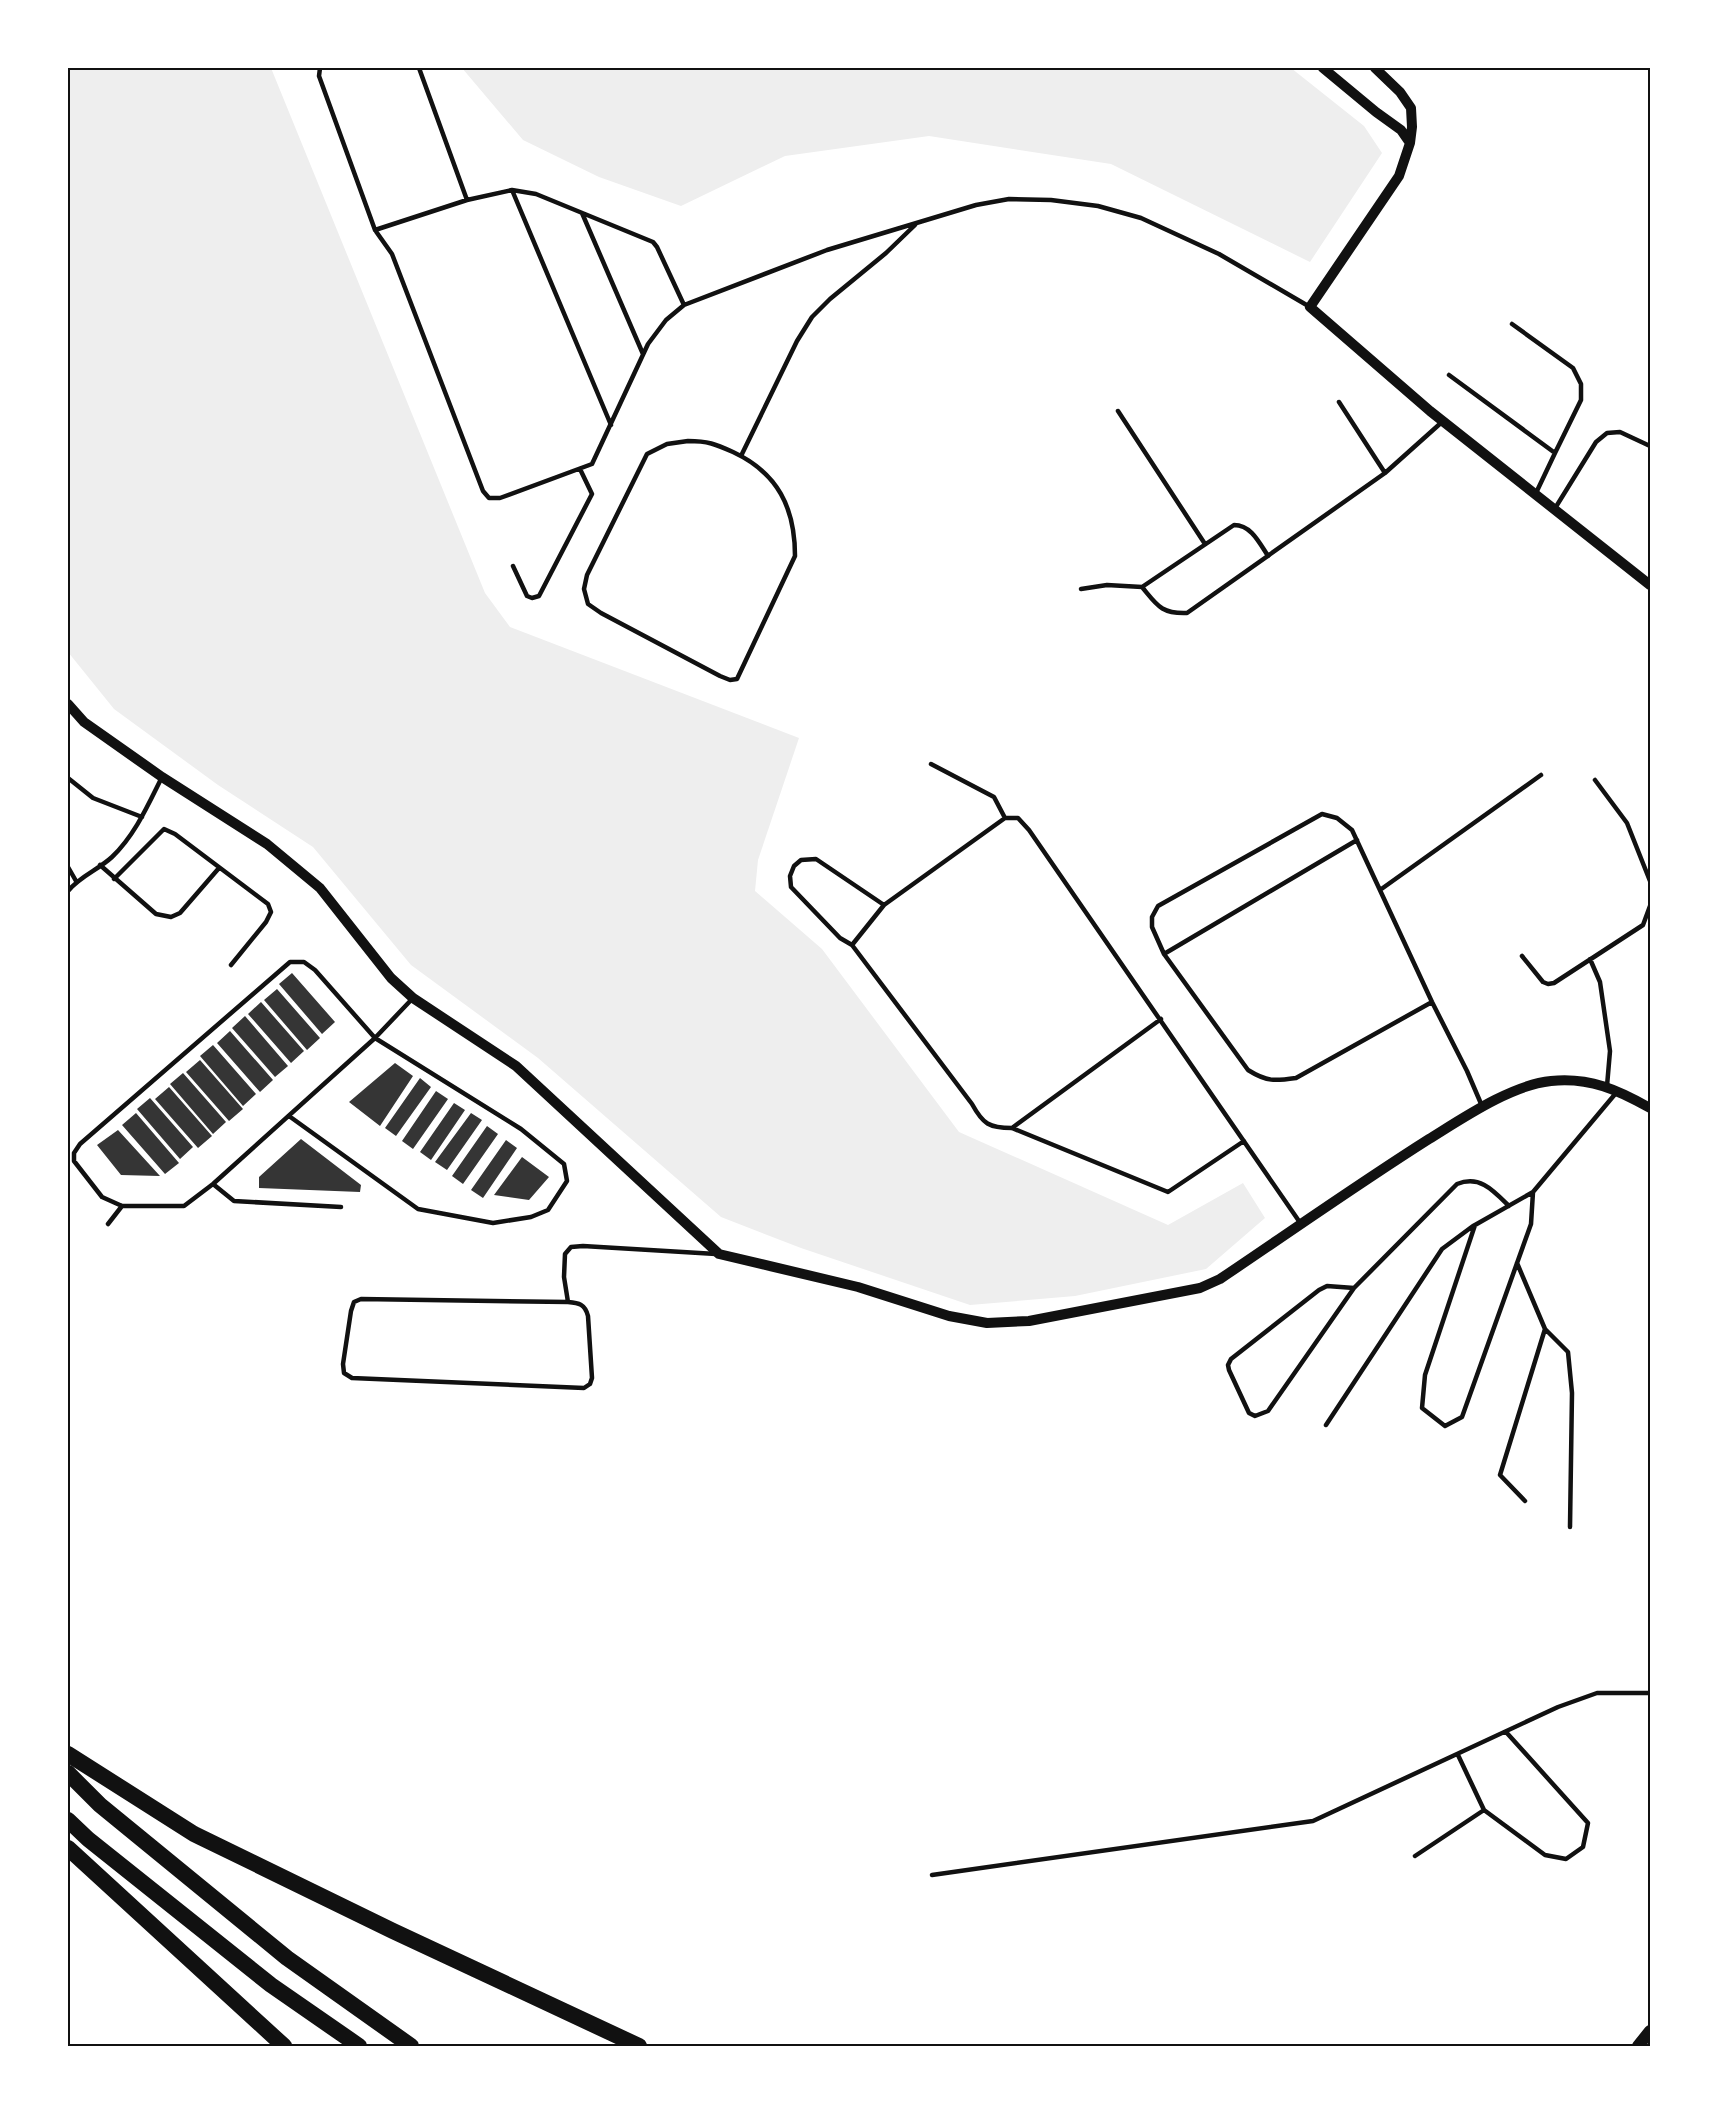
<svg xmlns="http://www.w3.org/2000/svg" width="1718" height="2114" viewBox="0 0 1718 2114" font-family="Roboto,sans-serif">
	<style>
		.green { fill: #eee }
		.building { fill: #353535 }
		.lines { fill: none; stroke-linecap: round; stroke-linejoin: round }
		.service { stroke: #111; stroke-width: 4.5 }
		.tertiary { stroke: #111; stroke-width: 10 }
		.secondary { stroke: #111; stroke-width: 12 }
		.trunk { stroke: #111; stroke-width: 16 }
		.neatline { fill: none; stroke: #111; stroke-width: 2 }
	</style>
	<rect width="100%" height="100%" fill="#fff"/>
	<path class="green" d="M 68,68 L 271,68 L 485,593 L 510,627 L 799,738 L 758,860 L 755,891 L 822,949 L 959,1132 L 1168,1225 L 1243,1183 L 1265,1218 L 1206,1269 L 1075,1296 L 970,1305 L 801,1248 L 721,1217 L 538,1058 L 411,965 L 313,847 L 218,785 L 114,709 L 68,652 Z
		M 462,68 L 1291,68 L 1364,126 L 1382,153 L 1310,262 L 1111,164 L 929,136 L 785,156 L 681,206 L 599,177 L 523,140 Z"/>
	<path class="building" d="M 292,973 L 335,1022 L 322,1034 L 279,984 Z
		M 277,989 L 320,1038 L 307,1050 L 264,1000 Z
		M 261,1002 L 304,1051 L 291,1063 L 248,1014 Z
		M 245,1016 L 288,1066 L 275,1077 L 232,1028 Z
		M 230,1031 L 273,1080 L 260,1092 L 217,1043 Z
		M 213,1045 L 256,1094 L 243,1106 L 200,1056 Z
		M 200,1060 L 243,1109 L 229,1121 L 186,1072 Z
		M 395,1063 L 413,1076 L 380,1126 L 349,1102 Z
		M 183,1073 L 226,1122 L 213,1134 L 170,1084 Z
		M 420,1078 L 431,1087 L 396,1136 L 385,1128 Z
		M 169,1087 L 212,1136 L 198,1148 L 155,1099 Z
		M 436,1091 L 448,1099 L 413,1149 L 402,1141 Z
		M 150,1098 L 193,1147 L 180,1159 L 137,1109 Z
		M 454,1103 L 465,1110 L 431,1160 L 420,1152 Z
		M 136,1113 L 179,1163 L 165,1174 L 122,1125 Z
		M 471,1113 L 482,1120 L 447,1170 L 435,1162 Z
		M 487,1126 L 498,1134 L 463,1184 L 452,1176 Z
		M 118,1130 L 160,1176 L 121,1175 L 97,1145 Z
		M 301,1139 L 361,1185 L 360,1192 L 259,1188 L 259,1177 Z
		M 506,1140 L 517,1148 L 483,1198 L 471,1190 Z
		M 522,1157 L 549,1177 L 529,1200 L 494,1195 Z"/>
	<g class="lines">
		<path class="service" d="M 320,68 L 319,76 L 375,230 L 392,254 L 483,491 L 489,498 L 500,498 L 592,464 L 648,344 L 666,320 L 684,305 L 827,250 L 976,205 L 1009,199 L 1051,200 L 1098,206 L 1141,218 L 1219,254 L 1310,307
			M 419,68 L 467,200
			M 512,190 L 611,425
			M 582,213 L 643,354
			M 375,230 L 467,200 L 512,190 L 536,194 L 653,242 L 657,247 L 684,305
			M 1512,324 L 1573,368 L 1581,384 L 1581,400 L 1555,453
			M 1449,375 L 1555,453 L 1536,493
			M 1339,402 L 1385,473
			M 1118,411 L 1205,544
			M 688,441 C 708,441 715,444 733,452 C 778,473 795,508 795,556 L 737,679 L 730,680 L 720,676 L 601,613 L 588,604 L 584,589 L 587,575 L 647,454 L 667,444 Z
			M 741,456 L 797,341 L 812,317 L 830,299 L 886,253 L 915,225
			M 1554,510 L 1596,442 L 1607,433 L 1620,432 L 1650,446
			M 513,566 L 527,596 L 532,598 L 539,596 L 592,494 L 580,469
			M 1142,587 C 1157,605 1161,614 1187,613 L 1385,473 L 1442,422
			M 1081,589 L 1107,585 L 1142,587 L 1234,525 C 1251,525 1259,542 1268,556
			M 931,764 L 994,797 L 1005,818
			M 68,778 L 93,798 L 142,817
			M 1595,780 L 1627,823 L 1650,881
			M 100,865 L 156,914 L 171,917 L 180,913 L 219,868
			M 68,867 L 76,881
			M 114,879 L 164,829 L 175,834 L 268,904 L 271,912 L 266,922 L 231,965
			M 1380,890 L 1541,775
			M 68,891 C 80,876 98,870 112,857 C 135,835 148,805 162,777
			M 884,905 L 816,859 L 801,860 L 794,866 L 790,876 L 791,887 L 840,938 L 852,945 L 972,1104 C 983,1124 989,1128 1012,1128 L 1168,1192 L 1244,1141
			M 852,945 L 884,905 L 1005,818 L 1018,818 L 1029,830 L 1301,1224
			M 1164,954 L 1357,840
			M 1522,956 L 1543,982 L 1548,984 L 1554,983 L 1643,925 L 1650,906
			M 1590,959 L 1600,982 L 1610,1051 L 1607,1086
			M 1432,1002 L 1296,1078 C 1275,1081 1267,1082 1248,1070 L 1164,954 L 1152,927 L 1152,917 L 1158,906 L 1322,814 L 1337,818 L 1352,830 L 1432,1002 L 1467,1071 L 1482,1106
			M 289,1116 L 418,1209 L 493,1223 L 531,1217 L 548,1210 L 567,1181 L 564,1164 L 521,1129 L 375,1038 L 315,970 L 304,962 L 290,962 L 80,1144 L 74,1153 L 74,1161 L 102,1197 L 122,1206 L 184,1206 L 213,1184 L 375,1038 L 413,998
			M 1012,1128 L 1161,1019
			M 213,1184 L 234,1201 L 341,1207
			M 1533,1192 L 1531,1224 L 1462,1417 L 1445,1426 L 1422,1408 L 1425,1375 L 1475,1225 L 1533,1192 L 1616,1093
			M 108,1224 L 122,1206
			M 1517,1263 L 1545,1329 L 1500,1475 L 1525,1501
			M 1354,1288 L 1327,1286 L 1319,1290 L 1231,1359 L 1228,1365 L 1229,1370 L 1249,1413 L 1255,1416 L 1268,1411 L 1354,1288 L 1457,1184 C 1480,1175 1493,1190 1509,1206
			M 568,1302 L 361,1299 L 354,1302 L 351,1311 L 343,1364 L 344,1373 L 352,1378 L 584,1388 L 590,1384 L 592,1378 L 588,1316 C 585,1304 579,1303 568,1302 L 564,1277 L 565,1254 L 571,1247 L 583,1246 L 716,1254
			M 1545,1329 L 1568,1352 L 1572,1393 L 1570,1527
			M 1326,1425 L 1442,1249 L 1473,1226
			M 1458,1755 L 1484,1810 L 1545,1855 L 1566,1859 L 1583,1847 L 1588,1823 L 1506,1732
			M 1415,1856 L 1484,1810
			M 932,1875 L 1313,1821 L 1558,1707 L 1597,1693 L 1650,1693"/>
		<path class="tertiary" d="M 1323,68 L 1376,112 L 1401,130 L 1410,143
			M 1375,68 L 1400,92 L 1411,108 L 1412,127 L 1410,143 L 1399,176 L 1310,307 L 1430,411 L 1650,585
			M 68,704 L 84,722 L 162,777 L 267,844 L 320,888 L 391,978 L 413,998 L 516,1066 L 719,1254 L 858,1287 L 949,1316 L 987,1323 L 1029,1321 L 1200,1288 L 1220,1279 C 1290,1232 1358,1184 1429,1139 C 1463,1118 1511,1085 1551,1081 C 1590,1077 1618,1090 1650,1108"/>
		<path class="secondary" d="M 1638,2046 L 1650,2031"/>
		<path class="trunk" d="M 68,1754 L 194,1834 L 393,1931 L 639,2046
			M 68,1773 L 100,1805 L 287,1958 L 411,2046
			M 68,1820 L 88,1839 L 271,1985 L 359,2046
			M 68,1848 L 284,2046"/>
	</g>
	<rect width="1718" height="2114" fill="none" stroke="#ffffff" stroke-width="138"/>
	<rect x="69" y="69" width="1580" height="1976" class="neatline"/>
</svg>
